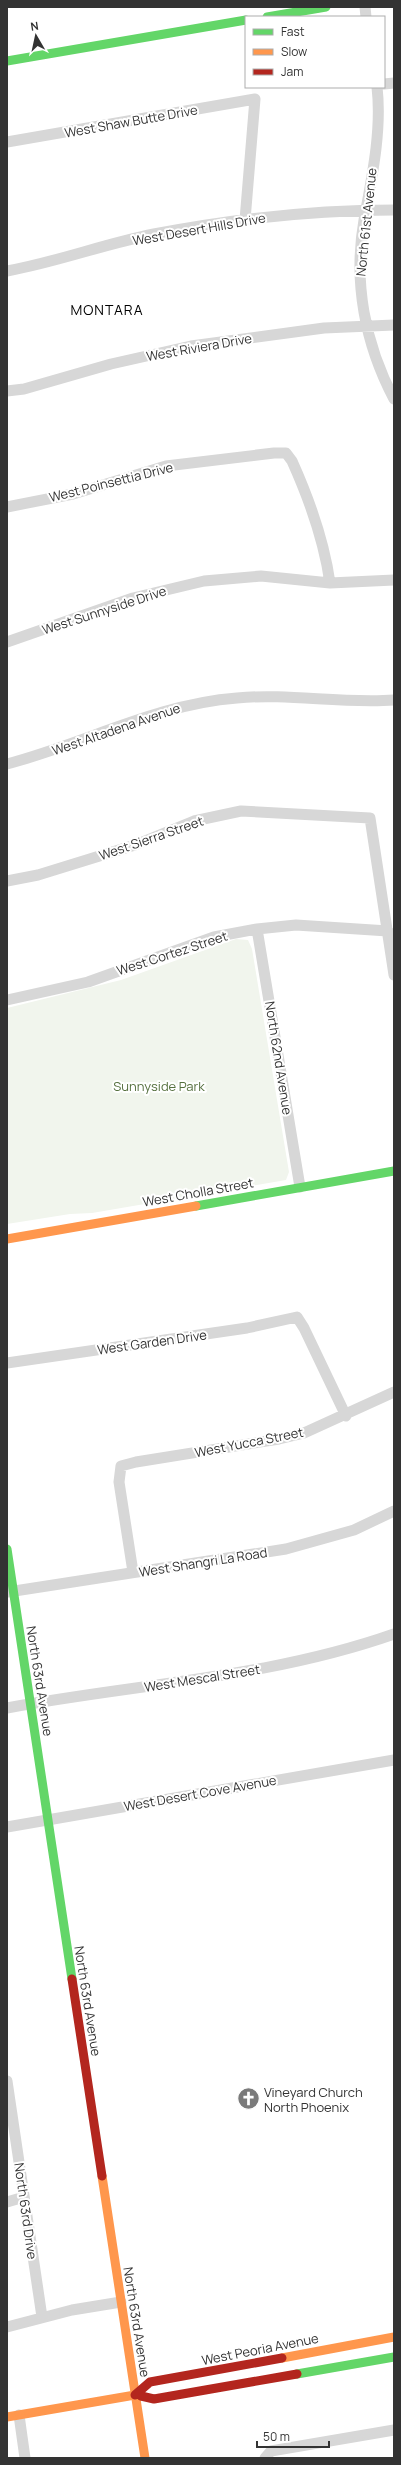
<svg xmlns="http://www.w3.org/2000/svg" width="401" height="2465" viewBox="0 0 401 2465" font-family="Manrope,sans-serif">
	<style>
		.green { fill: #f1f5ed }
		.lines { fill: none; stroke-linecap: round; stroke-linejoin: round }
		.street { stroke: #d7d7d7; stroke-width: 11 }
		.fast { stroke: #63d668; stroke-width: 9 }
		.slow { stroke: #ff974d; stroke-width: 9 }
		.jam { stroke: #b3261e; stroke-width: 9 }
		.labels { text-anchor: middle; stroke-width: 4; stroke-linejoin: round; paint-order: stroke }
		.street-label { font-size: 13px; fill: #333; stroke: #fff }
		.park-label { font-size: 13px; fill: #56703f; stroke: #fff }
		.poi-label { font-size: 13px; fill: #333; stroke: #fff; text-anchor: start }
		.neighbourhood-label { font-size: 14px; letter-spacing: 1px; fill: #000; stroke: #fff }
	</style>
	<rect width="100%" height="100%" fill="#fff"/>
	<path class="green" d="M 236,939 L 248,940 L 252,949 L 289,1172 L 286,1180 L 92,1213 L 70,1214 L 7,1224 L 7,1008 L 121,980 Z"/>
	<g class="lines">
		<path class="street" d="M 365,7 L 366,17
			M 384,84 L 394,83
			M 377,87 C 382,130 372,177 364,220 C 353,282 365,344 394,399
			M 7,142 L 255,99 L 245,220
			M 7,271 C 57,262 104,244 154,234 C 233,219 314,210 394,210
			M 7,391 L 24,389 L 111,364 L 191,346 L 324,328 L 394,325
			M 7,507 L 73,494 L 166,466 L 274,453 L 286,453 L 292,461 C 310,501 324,540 330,583
			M 7,642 L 133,598 L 204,581 L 261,576 L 330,583 L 394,580
			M 7,764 C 84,744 156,704 237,698 C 289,693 341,704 394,700
			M 7,881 L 38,875 L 135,845 L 194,821 L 241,811 L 370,818 L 394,975
			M 257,929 L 300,1187
			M 7,1000 L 88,982 L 214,937 L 257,929 L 296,925 L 388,931
			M 7,1363 L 247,1328 L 297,1317 L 304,1328 L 346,1416
			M 133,1572 L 119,1482 L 121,1466 L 136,1462 L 279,1439 L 304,1433 L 394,1392
			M 8,1592 L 286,1549 L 354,1530 L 394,1511
			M 7,1708 C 136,1684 269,1678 394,1634
			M 7,1827 L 394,1760
			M 7,2081 L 42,2317
			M 7,2202 L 24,2197
			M 7,2327 L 72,2310 L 121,2302
			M 19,2415 L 25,2458
			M 265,2458 L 271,2451 L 394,2430"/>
		<path class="fast" d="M 267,17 L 326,7
			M 7,61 L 246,20
			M 196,1206 L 394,1171
			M 7,1549 L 72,1979
			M 297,2374 L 394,2357"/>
		<path class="slow" d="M 7,1239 L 196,1206
			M 102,2176 L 145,2458
			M 282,2358 L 394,2337
			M 7,2417 L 135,2395 L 141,2396"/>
		<path class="jam" d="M 72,1979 L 102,2176
			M 135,2395 L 150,2382 L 282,2358
			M 141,2396 L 154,2399 L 297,2374"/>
	</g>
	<defs>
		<symbol id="church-disc" viewBox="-11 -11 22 22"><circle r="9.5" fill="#7a7a7a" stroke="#fff"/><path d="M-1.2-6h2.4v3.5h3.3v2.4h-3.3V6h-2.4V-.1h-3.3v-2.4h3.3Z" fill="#fff"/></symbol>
	</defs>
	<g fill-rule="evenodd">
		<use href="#church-disc" x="236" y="2086" width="25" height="25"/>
	</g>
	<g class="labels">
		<g class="street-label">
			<text transform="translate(131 121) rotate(-10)" y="5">West Shaw Butte Drive</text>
			<text transform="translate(366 222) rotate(-84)" y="5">North 61st Avenue</text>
			<text transform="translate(199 229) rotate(-10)" y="5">West Desert Hills Drive</text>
			<text transform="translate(199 347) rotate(-10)" y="5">West Riviera Drive</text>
			<text transform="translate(111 482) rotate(-14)" y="5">West Poinsettia Drive</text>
			<text transform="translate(104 610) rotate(-18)" y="5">West Sunnyside Drive</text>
			<text transform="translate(116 729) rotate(-19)" y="5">West Altadena Avenue</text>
			<text transform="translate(151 838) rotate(-19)" y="5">West Sierra Street</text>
			<text transform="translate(172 953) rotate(-18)" y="5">West Cortez Street</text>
			<text transform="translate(279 1058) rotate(81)" y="5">North 62nd Avenue</text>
			<text transform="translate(198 1192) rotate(-10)" y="5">West Cholla Street</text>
			<text transform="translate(152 1342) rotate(-8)" y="5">West Garden Drive</text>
			<text transform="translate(249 1442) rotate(-11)" y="5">West Yucca Street</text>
			<text transform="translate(203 1562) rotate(-9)" y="5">West Shangri La Road</text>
			<text transform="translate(202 1678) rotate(-9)" y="5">West Mescal Street</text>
			<text transform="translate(40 1681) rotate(81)" y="5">North 63rd Avenue</text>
			<text transform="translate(200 1793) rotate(-10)" y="5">West Desert Cove Avenue</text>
			<text transform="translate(88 2001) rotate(81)" y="5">North 63rd Avenue</text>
			<text transform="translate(26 2211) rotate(82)" y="5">North 63rd Drive</text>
			<text transform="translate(137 2322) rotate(81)" y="5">North 63rd Avenue</text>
			<text transform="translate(260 2349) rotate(-11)" y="5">West Peoria Avenue</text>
		</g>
		<g class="park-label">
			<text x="159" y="1091">Sunnyside Park</text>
		</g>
		<g class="poi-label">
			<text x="264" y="2097">Vineyard Church<tspan x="264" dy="15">North Phoenix</tspan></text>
		</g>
		<g class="neighbourhood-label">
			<text x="107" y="315">MONTARA</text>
		</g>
	</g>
	<rect width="401" height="2465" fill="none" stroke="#333333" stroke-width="16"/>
	<rect x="245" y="16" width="140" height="72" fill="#ffffff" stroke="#adadad"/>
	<rect x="253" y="29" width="20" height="6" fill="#63d668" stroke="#adadad"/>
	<text x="281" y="36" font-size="12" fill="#333333">Fast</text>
	<rect x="253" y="49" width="20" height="6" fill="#ff974d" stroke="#adadad"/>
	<text x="281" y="56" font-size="12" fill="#333333">Slow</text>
	<rect x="253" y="69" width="20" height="6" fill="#b3261e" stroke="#adadad"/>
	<text x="281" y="76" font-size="12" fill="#333333">Jam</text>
	<g transform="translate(36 36) rotate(351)" stroke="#ffffff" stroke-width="3" paint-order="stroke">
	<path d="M0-3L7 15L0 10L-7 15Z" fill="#333333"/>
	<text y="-6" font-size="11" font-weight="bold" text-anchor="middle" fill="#333333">N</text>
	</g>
	<path d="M257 2441v6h72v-6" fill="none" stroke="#333333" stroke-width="2"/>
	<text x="263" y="2441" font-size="12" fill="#333333" stroke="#ffffff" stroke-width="3" paint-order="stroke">50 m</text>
</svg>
